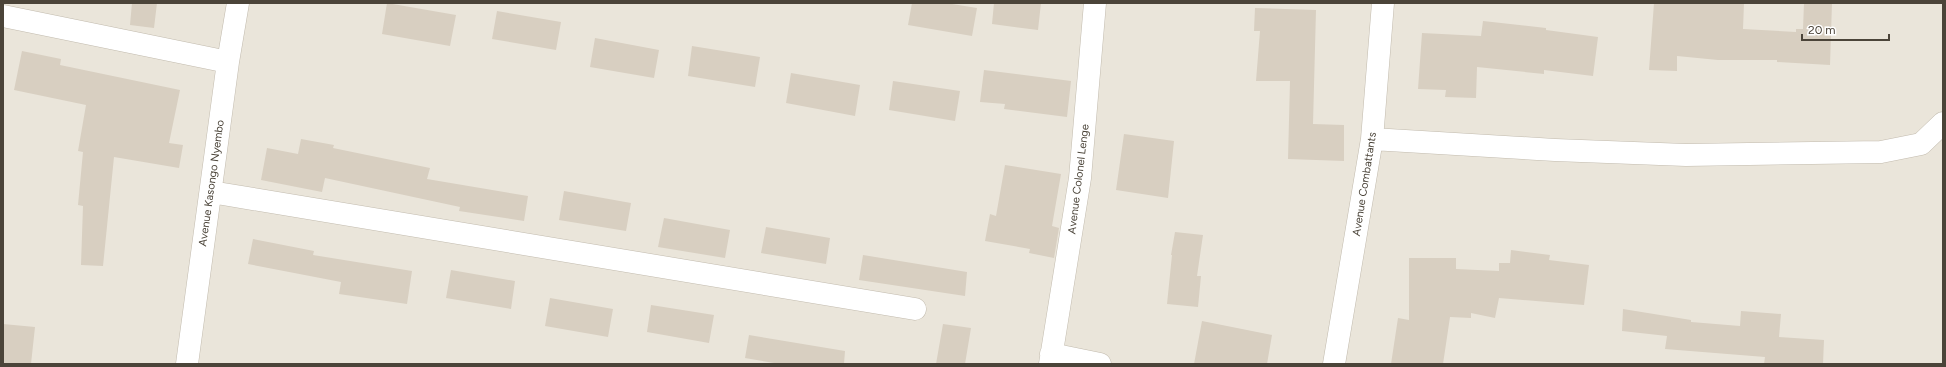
<svg xmlns="http://www.w3.org/2000/svg" width="1946" height="367" viewBox="0 0 1946 367" font-family="Figtree,sans-serif">
	<style>
		.residential { fill: #eae5da }
		.building { fill: #d8cfc1 }
		.lines { fill: none; stroke-linecap: round; stroke-linejoin: round }
		.minor-casing { stroke: #c2bbae; stroke-width: 23 }
		.minor { stroke: #fff; stroke-width: 22 }
		.labels { text-anchor: middle; stroke-width: 3; stroke-linejoin: round; paint-order: stroke }
		.street-label { font-size: 11px; fill: #4b4439; stroke: #fff }
	</style>
	<rect width="100%" height="100%" fill="#f6f3ec"/>
	<path class="residential" d="M 3,3 L 1943,3 L 1943,364 L 3,364 Z"/>
	<path class="building" d="M 132,3 L 157,3 L 154,28 L 130,25 Z
		M 387,3 L 456,15 L 450,46 L 382,34 Z
		M 912,3 L 946,3 L 977,8 L 972,36 L 908,25 Z
		M 994,3 L 1041,3 L 1038,30 L 992,24 Z
		M 1654,3 L 1744,3 L 1743,29 L 1796,32 L 1796,29 L 1803,29 L 1804,3 L 1832,3 L 1830,65 L 1777,62 L 1777,60 L 1718,60 L 1677,56 L 1677,71 L 1649,70 Z
		M 1255,8 L 1316,10 L 1313,124 L 1344,125 L 1344,161 L 1288,159 L 1290,81 L 1256,81 L 1260,31 L 1254,31 Z
		M 497,11 L 561,22 L 556,50 L 492,39 Z
		M 1483,21 L 1546,28 L 1546,30 L 1598,37 L 1593,76 L 1544,70 L 1544,74 L 1477,67 L 1476,98 L 1445,97 L 1446,90 L 1418,89 L 1422,33 L 1481,36 Z
		M 595,38 L 659,50 L 654,78 L 590,67 Z
		M 692,46 L 760,57 L 755,87 L 688,76 Z
		M 22,51 L 61,59 L 60,65 L 180,90 L 169,143 L 183,145 L 179,168 L 114,157 L 103,266 L 81,265 L 83,206 L 78,205 L 83,152 L 78,151 L 86,105 L 14,90 Z
		M 984,70 L 1071,81 L 1067,117 L 1004,109 L 1005,104 L 980,102 Z
		M 791,73 L 860,85 L 855,116 L 786,103 Z
		M 893,81 L 960,91 L 955,121 L 889,110 Z
		M 1124,134 L 1174,141 L 1168,198 L 1116,190 Z
		M 301,139 L 334,145 L 333,148 L 430,168 L 427,179 L 528,196 L 524,221 L 459,211 L 460,207 L 325,178 L 322,192 L 261,180 L 267,148 L 298,154 Z
		M 1005,165 L 1061,174 L 1052,226 L 1059,228 L 1054,258 L 1029,253 L 1030,249 L 985,241 L 990,214 L 996,216 Z
		M 564,191 L 631,203 L 626,231 L 559,220 Z
		M 664,218 L 730,230 L 725,258 L 658,247 Z
		M 766,227 L 830,238 L 826,264 L 761,253 Z
		M 1175,232 L 1203,235 L 1197,276 L 1201,276 L 1198,307 L 1167,304 L 1172,255 L 1171,255 Z
		M 253,239 L 314,251 L 313,255 L 412,271 L 407,304 L 339,294 L 341,282 L 248,264 Z
		M 1511,250 L 1550,255 L 1549,260 L 1589,265 L 1584,305 L 1499,298 L 1495,318 L 1471,313 L 1471,318 L 1450,317 L 1443,364 L 1391,364 L 1398,318 L 1409,320 L 1409,258 L 1456,258 L 1456,269 L 1499,271 L 1499,263 L 1510,263 Z
		M 863,255 L 967,272 L 965,296 L 859,280 Z
		M 451,270 L 515,281 L 511,309 L 446,298 Z
		M 550,298 L 613,309 L 608,337 L 545,326 Z
		M 651,305 L 714,315 L 709,343 L 647,332 Z
		M 1623,309 L 1691,320 L 1691,322 L 1740,326 L 1741,311 L 1781,314 L 1779,337 L 1824,340 L 1823,364 L 1764,364 L 1765,357 L 1665,349 L 1667,336 L 1622,331 Z
		M 1202,321 L 1272,335 L 1267,364 L 1194,364 Z
		M 3,324 L 35,327 L 31,364 L 3,364 Z
		M 943,324 L 971,328 L 965,364 L 936,364 Z
		M 749,335 L 845,351 L 844,364 L 780,364 L 745,358 Z"/>
	<g class="lines">
		<defs>
			<path id="minor" d="M 3,16 L 228,62
				M 1372,139 L 1555,150 L 1686,155 L 1881,152 L 1921,144 L 1943,123
				M 211,192 L 915,309
				M 1051,354 L 1100,364
				M 187,364 L 228,62 L 238,3
				M 1050,364 L 1080,178 L 1095,3
				M 1334,364 L 1372,139 L 1383,3"/>
		</defs>
		<use href="#minor" class="minor-casing"/>
		<use href="#minor" class="minor"/>
	</g>
	<g class="labels">
		<g class="street-label">
			<text transform="translate(1078 179) rotate(-83)" y="4">Avenue Colonel Lenge</text>
			<text transform="translate(211 183) rotate(-82)" y="4">Avenue Kasongo Nyembo</text>
			<text transform="translate(1364 184) rotate(-81)" y="4">Avenue Combattants</text>
		</g>
	</g>
	<rect width="1946" height="367" fill="none" stroke="#4b4439" stroke-width="8"/>
	<path d="M1802 34v6h87v-6" fill="none" stroke="#4b4439" stroke-width="2"/>
	<text x="1808" y="34" font-size="12" fill="#4b4439" stroke="#ffffff" stroke-width="3" paint-order="stroke">20 m</text>
</svg>
